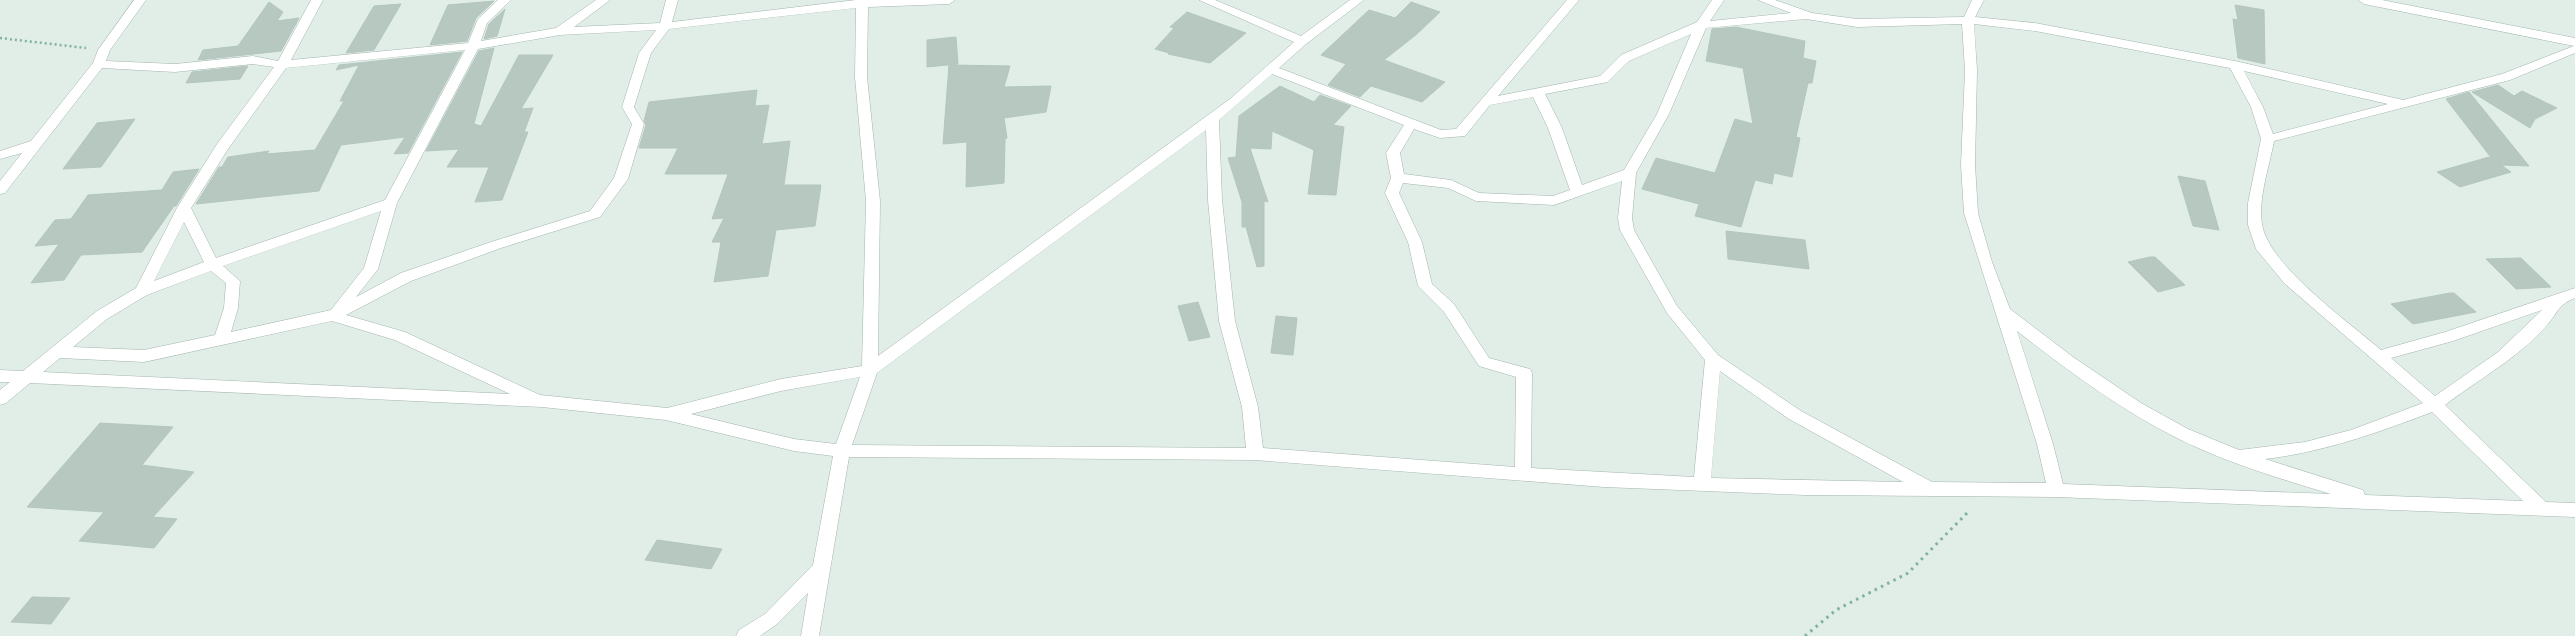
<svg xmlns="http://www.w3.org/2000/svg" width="2575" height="636" viewBox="0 0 2575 636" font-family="Jost,sans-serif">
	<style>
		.building { fill: #b6c8c0; stroke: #b3c7bd }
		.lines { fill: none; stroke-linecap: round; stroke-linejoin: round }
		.minor-casing { stroke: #a3b5ae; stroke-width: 1 }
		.path-far1 { stroke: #7fb39f; stroke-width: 2.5; stroke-dasharray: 2 3; stroke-linecap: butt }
		.path { stroke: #7fb39f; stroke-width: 3; stroke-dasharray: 2.5 4.5; stroke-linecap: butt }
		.minor { fill: #fff; fill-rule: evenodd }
	</style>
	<rect width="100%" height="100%" fill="#e1ede7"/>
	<path class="building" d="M 494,1 L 476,18 L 467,41 L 430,45 L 448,5 Z
		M 269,2 L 283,12 L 277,21 L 299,18 L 281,51 L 198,60 L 203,50 L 238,46 Z
		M 1411,2 L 1440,12 L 1417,34 L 1384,60 L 1445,82 L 1422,102 L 1371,86 L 1360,97 L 1328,85 L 1346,64 L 1321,55 L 1369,10 L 1395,18 Z
		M 401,4 L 374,50 L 346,53 L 374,6 Z
		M 2235,5 L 2264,10 L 2265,64 L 2238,58 L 2233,19 L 2238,20 Z
		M 505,9 L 497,36 L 484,39 L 489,24 Z
		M 1187,12 L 1246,33 L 1210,63 L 1168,54 L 1169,53 L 1155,49 L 1174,28 L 1170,27 Z
		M 1736,27 L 1805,41 L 1803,58 L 1816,61 L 1812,83 L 1808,83 L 1796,137 L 1800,138 L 1792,177 L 1774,173 L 1772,184 L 1755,180 L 1741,227 L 1695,216 L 1699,204 L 1642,189 L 1656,158 L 1715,173 L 1735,119 L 1753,124 L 1743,68 L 1706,61 L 1712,29 Z
		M 956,37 L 958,64 L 927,67 L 927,40 Z
		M 494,48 L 474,124 L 481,126 L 519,55 L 553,55 L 521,109 L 533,108 L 524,132 L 528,132 L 502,200 L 475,202 L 489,167 L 447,167 L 459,149 L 426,151 L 479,51 Z
		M 462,52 L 408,153 L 394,154 L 405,137 L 341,145 L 319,191 L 196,204 L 219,167 L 222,167 L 228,157 L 269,151 L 267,154 L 315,150 L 344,101 L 340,101 L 359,65 L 336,70 L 339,65 Z
		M 949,65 L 1010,66 L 1004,87 L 1051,86 L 1046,112 L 1004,118 L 1007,138 L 1005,139 L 1004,183 L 966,187 L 967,142 L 943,144 Z
		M 248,66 L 240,79 L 186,83 L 192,72 Z
		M 2498,85 L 2514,96 L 2522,91 L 2557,108 L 2535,119 L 2530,128 L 2472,92 Z
		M 1280,86 L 1314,102 L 1320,95 L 1351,106 L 1333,125 L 1344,127 L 1336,195 L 1308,194 L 1314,150 L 1272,131 L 1271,149 L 1250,148 L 1268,202 L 1264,201 L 1264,266 L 1257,267 L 1246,227 L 1242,227 L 1242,202 L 1228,158 L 1236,157 L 1239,116 Z
		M 757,90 L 755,106 L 769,105 L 762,144 L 790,141 L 784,185 L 821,185 L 815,226 L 776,230 L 768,276 L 714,282 L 721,242 L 712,242 L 724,218 L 712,219 L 728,174 L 665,174 L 678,148 L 639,148 L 646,125 L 644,121 L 649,102 Z
		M 2469,92 L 2483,109 L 2529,166 L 2501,165 L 2511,172 L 2460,187 L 2437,172 L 2489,157 L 2493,160 L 2446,99 Z
		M 135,119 L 101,167 L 63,169 L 97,123 Z
		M 199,169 L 176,206 L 174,206 L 142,252 L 81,255 L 64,280 L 31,283 L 59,244 L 35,246 L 55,220 L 71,219 L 88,195 L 162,190 L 173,172 Z
		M 2178,176 L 2205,181 L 2219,230 L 2193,226 Z
		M 1726,231 L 1805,240 L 1809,269 L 1728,259 Z
		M 2150,257 L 2155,257 L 2185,285 L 2158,292 L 2128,262 Z
		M 2521,258 L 2551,287 L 2516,289 L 2486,259 Z
		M 2450,293 L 2454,293 L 2476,312 L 2413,324 L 2391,304 Z
		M 1198,302 L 1210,337 L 1189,341 L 1178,306 Z
		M 1276,316 L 1297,318 L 1293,355 L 1271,353 Z
		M 100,423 L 173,427 L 142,465 L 194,472 L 153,517 L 177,519 L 154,548 L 79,541 L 104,512 L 27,507 Z
		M 657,540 L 707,547 L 722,549 L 711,569 L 645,560 Z
		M 32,597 L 70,598 L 51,624 L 11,622 Z"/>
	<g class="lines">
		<defs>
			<path id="minor" d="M 134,0 L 146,0 L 110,50 L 106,61 L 175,64 L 253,56 L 278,61 L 311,0 L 323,0 L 291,60 L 468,43 L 478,19 L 498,0 L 511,0 L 487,23 L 481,41 L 556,28 L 596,0 L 610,0 L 574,27 L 660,23 L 666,0 L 678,0 L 672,22 L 856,0 L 955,0 L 949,4 L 868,7 L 867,77 L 880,201 L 878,356 L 1230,99 L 1294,42 L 1199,0 L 1215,0 L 1301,36 L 1350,0 L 1364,0 L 1306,44 L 1279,68 L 1441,130 L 1456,129 L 1567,0 L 1579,0 L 1498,96 L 1600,76 L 1621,55 L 1697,22 L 1712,0 L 1724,0 L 1710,21 L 1791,13 L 1758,0 L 1775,0 L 1812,13 L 1857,19 L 1964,17 L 1972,0 L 1984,0 L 1975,17 L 2035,23 L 2235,61 L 2403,100 L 2502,74 L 2574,46 L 2364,4 L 2358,0 L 2382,0 L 2575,38 L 2575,53 L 2510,80 L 2274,141 C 2269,168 2258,198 2262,224 C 2268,265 2349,322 2381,350 L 2445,332 L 2575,288 L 2575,298 C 2559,304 2558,312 2548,324 C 2520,357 2479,379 2445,405 L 2546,502 L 2575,503 L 2575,517 L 2056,497 L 1806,495 L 1604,487 L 1255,460 L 849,457 L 819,636 L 801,636 L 808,593 L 777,624 L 760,636 L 736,636 L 739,630 L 765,614 L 813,565 L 833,456 L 794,451 L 666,420 L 542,407 L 30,383 L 6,403 L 0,405 L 0,390 L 10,382 L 0,382 L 0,370 L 23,371 L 97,311 L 136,288 L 177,208 L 217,144 L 274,67 L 253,64 L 175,72 L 102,68 L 5,193 L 0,194 L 0,181 L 22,153 L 0,159 L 0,151 L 31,141 L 93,63 L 98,50 ZM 856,8 L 855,77 L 866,201 L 862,366 L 781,379 L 667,408 L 540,395 L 405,332 L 346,315 L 411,281 L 501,248 L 600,217 L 628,179 L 644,124 L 634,107 L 651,53 L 669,29 ZM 1806,19 L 1857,27 L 1962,24 L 1965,70 L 1961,165 L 1964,213 L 2037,444 L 2046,483 L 1932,482 L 1801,411 L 1718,355 L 1677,306 L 1634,230 L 1632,218 L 1636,173 L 1669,114 L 1706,28 ZM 1974,24 L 2035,31 L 2230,68 L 2251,107 L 2261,139 L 2248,203 L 2248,225 L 2256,249 L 2285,284 L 2423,403 L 2351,430 L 2305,442 L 2239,450 L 2188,429 L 2141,403 L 2073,357 L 2010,309 L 1992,262 L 1978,213 L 1975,165 L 1977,70 ZM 656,30 L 639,53 L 622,107 L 632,124 L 614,178 L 590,211 L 491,242 L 401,273 L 356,297 L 378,269 L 397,203 L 478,49 L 560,35 ZM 1691,34 L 1657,114 L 1624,170 L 1582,185 L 1562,128 L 1545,94 L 1608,82 L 1629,61 ZM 465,50 L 385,200 L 216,258 L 191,208 L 228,149 L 286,68 ZM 2244,71 L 2388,104 L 2273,134 L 2263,107 ZM 1272,74 L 1404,125 L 1386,153 L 1391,178 L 1385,193 L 1408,242 L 1418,286 L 1444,312 L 1479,366 L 1516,377 L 1515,467 L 1263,448 L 1258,407 L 1235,321 L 1222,200 L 1219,120 ZM 1533,97 L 1548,128 L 1570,190 L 1553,196 L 1479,193 L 1451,180 L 1404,174 L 1400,153 L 1414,129 L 1440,138 L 1465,136 L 1490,105 ZM 1206,130 L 1208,200 L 1219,321 L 1242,407 L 1246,448 L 852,445 L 877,373 ZM 1622,181 L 1618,218 L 1620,230 L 1667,313 L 1705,360 L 1694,477 L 1531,468 L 1532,373 L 1530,369 L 1489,358 L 1454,304 L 1432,284 L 1422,242 L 1399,193 L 1403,183 L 1448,188 L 1476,201 L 1554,205 ZM 381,211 L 364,268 L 331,310 L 231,332 L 238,308 L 240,281 L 223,266 ZM 184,222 L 204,262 L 154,281 ZM 211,271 L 226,283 L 224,308 L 215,335 L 144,350 L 73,347 L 107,319 L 147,295 ZM 2542,310 L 2498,352 L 2435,396 L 2391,358 L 2453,341 ZM 332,321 L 395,340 L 510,394 L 43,372 L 60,358 L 144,362 ZM 2017,331 C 2067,370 2118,408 2175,437 C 2224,462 2278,478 2331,494 L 2063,484 L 2053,444 ZM 1720,371 L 1789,419 L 1903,482 L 1711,478 ZM 860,377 L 836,444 L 794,439 L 691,414 L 781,391 ZM 2432,412 L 2523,501 L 2365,495 L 2363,490 L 2265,459 C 2324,452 2377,433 2432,412 Z"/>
		</defs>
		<use href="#minor" class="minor-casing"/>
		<path class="path-far1" d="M 0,38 L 86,48"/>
		<path class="path" d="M 1805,636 L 1836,610 L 1908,573 L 1970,510"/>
		<use href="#minor" class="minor"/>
	</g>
</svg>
